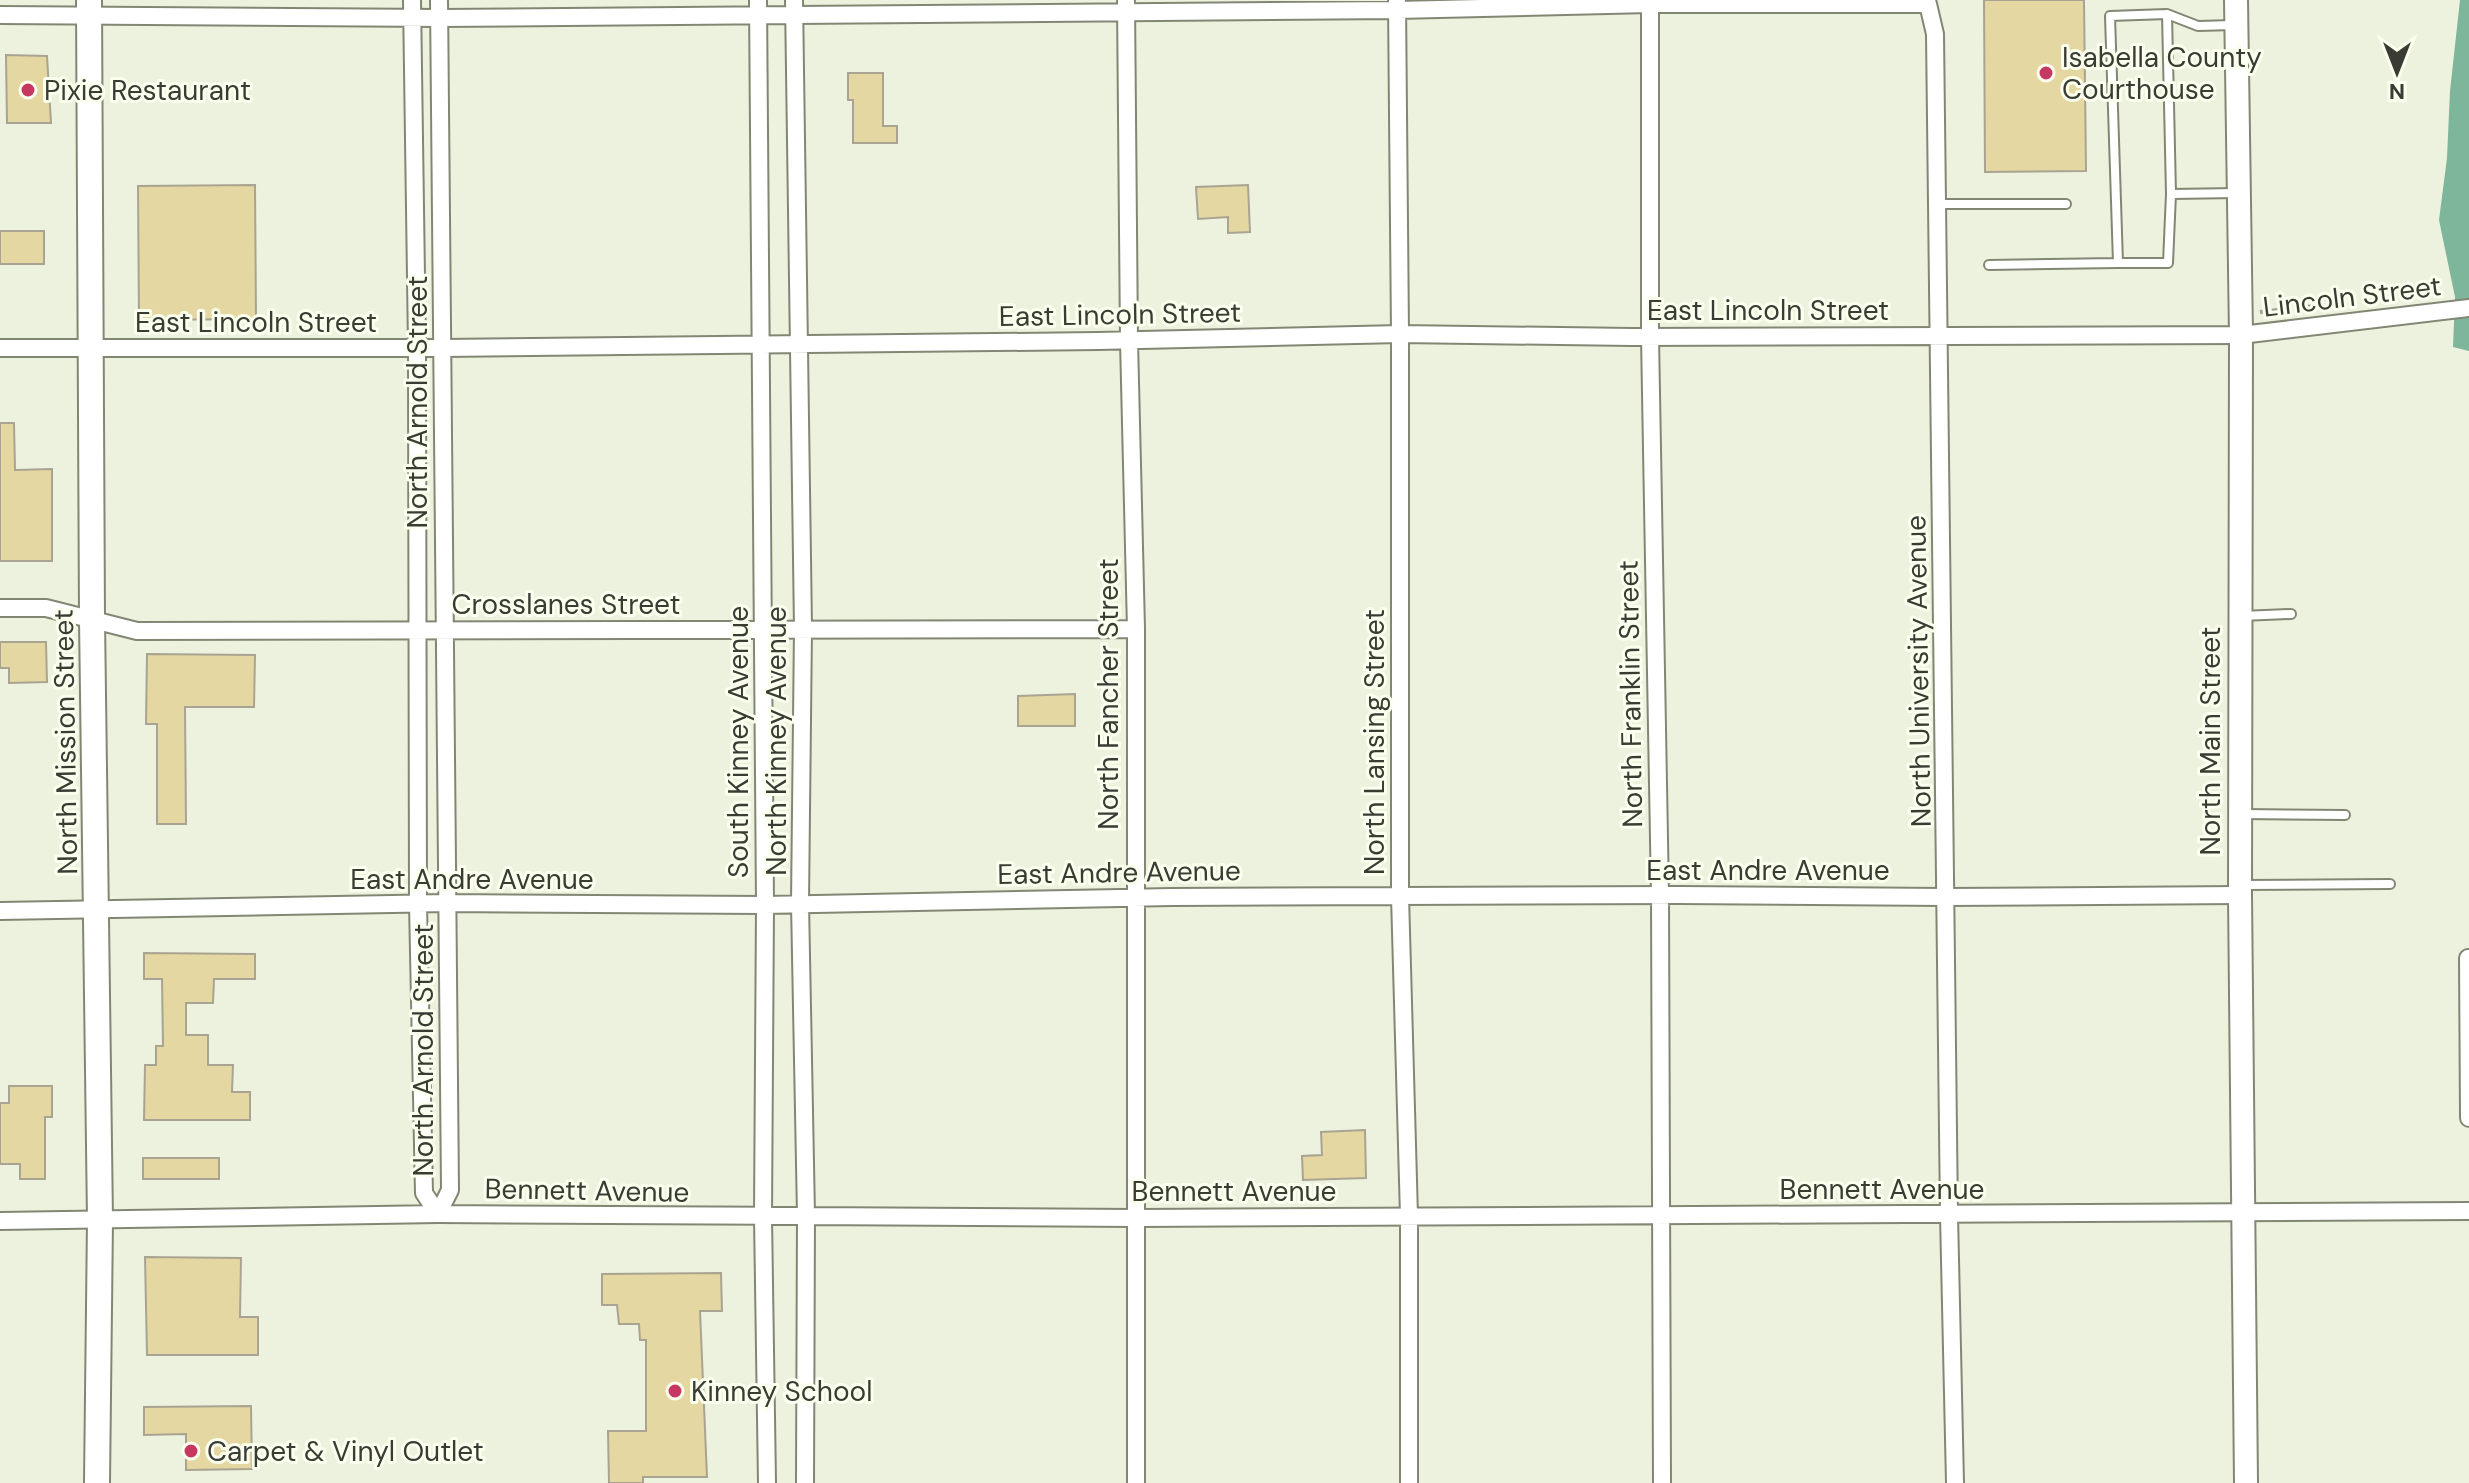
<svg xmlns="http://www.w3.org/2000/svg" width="2469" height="1483" viewBox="0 0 2469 1483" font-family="'DM Sans',sans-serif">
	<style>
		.water { fill: #7db69a }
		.building { fill: #e5d7a1; stroke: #a9a491; stroke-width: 2 }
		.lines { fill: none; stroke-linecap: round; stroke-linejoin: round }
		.lane-casing { stroke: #828774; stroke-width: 12 }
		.street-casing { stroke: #828774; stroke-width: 20 }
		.secondary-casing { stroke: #828774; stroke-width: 26 }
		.primary-casing { stroke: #828774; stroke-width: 28 }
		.path { stroke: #9ea293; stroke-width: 4; stroke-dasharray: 6 6; stroke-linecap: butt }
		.lane { stroke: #fff; stroke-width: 8 }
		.street { stroke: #fff; stroke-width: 16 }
		.secondary { stroke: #fff; stroke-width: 22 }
		.primary { stroke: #fff; stroke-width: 24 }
		.poi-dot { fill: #c63861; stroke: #fbffee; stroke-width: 3 }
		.labels { text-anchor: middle; stroke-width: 6; stroke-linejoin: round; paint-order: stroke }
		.poi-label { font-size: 28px; fill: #3a3c34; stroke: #fbffee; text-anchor: start }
		.street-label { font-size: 28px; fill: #3a3c34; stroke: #fbffee }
	</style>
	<rect width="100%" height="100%" fill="#edf2de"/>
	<path class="water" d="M 2460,0 L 2469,0 L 2469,351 L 2453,347 L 2455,297 L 2439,220 L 2447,158 L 2450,91 Z"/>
	<path class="building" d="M 1984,0 L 2084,0 L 2086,171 L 1985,172 Z
		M 6,55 L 47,56 L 51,123 L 7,123 Z
		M 848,73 L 883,73 L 883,126 L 897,126 L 897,143 L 853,143 L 853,100 L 848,100 Z
		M 255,185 L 256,319 L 139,320 L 138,186 Z
		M 1248,185 L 1250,232 L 1228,233 L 1228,217 L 1198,219 L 1196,187 Z
		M 0,231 L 44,231 L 44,264 L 0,264 Z
		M 0,423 L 14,423 L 15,470 L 52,469 L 52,561 L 0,561 Z
		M 0,642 L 46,642 L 47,682 L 9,683 L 9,668 L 0,668 Z
		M 147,654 L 255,655 L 254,707 L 185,707 L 186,824 L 157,824 L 157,724 L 146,724 Z
		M 1075,694 L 1075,726 L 1018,726 L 1018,696 Z
		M 144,953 L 255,954 L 255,979 L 214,979 L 213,1003 L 186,1003 L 186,1035 L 208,1035 L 208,1065 L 233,1065 L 232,1092 L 250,1092 L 250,1120 L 144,1120 L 145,1065 L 156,1065 L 156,1046 L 163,1046 L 162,979 L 144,979 Z
		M 9,1086 L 52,1086 L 52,1117 L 45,1117 L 45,1179 L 20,1179 L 20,1164 L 0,1164 L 0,1103 L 9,1103 Z
		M 1365,1130 L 1366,1178 L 1303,1180 L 1302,1156 L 1322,1155 L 1321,1132 Z
		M 143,1158 L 219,1158 L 219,1179 L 143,1179 Z
		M 145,1257 L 241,1258 L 240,1317 L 258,1317 L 258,1355 L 147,1355 Z
		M 721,1273 L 722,1311 L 700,1311 L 707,1477 L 643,1477 L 643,1483 L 609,1483 L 608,1431 L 646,1431 L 646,1340 L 640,1340 L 639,1324 L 619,1324 L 617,1305 L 602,1305 L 602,1274 Z
		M 251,1406 L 252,1469 L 186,1470 L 186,1434 L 144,1435 L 144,1407 Z"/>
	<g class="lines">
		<defs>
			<path id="lane" d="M 2167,14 L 2198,26 L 2233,25
				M 2171,194 L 2167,14 L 2110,16 L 2118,263 L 2168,263 L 2171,194 L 2238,193
				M 1938,204 L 2066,204
				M 1989,265 L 2118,263
				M 2241,616 L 2291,614
				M 2241,814 L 2345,815
				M 2240,885 L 2390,884"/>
			<path id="street" d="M 412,0 L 417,347 L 418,904 L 424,1193 L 438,1214 L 450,1190 L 439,0
				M 758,0 L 765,905 L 763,1217 L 767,1483
				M 794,0 L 803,628 L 800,903 L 806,1215 L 805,1483
				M 1650,0 L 1650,337 L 1660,895 L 1662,1483
				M 1126,2 L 1129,341 L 1136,629 L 1136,1483
				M 1397,2 L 1400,334 L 1400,896 L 1409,1216 L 1409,1483
				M 0,15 L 439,18 L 1397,10 L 1650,4 L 1928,4 L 1935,34 L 1949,1215 L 1955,1483
				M 0,348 L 443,348 L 1098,341 L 1400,334 L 1632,337 L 2241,335 L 2469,308
				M 0,608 L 46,608 L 137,631 L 1136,629
				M 0,911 L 447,903 L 765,905 L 1172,897 L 1679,895 L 1946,897 L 2240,895
				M 2468,958 L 2469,1118
				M 0,1221 L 438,1214 L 1137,1218 L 2469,1211"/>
			<path id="secondary" d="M 2236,0 L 2241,335 L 2240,895 L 2246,1483"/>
			<path id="primary" d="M 89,0 L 92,619 L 100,1220 L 97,1483"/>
		</defs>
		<use href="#lane" class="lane-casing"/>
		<use href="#street" class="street-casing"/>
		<use href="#secondary" class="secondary-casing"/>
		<use href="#primary" class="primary-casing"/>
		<path class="path" d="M 2260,312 L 2315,306"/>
		<use href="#lane" class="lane"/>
		<use href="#street" class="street"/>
		<use href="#secondary" class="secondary"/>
		<use href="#primary" class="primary"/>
	</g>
	<g class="poi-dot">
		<circle cx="2046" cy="73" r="8"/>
		<circle cx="28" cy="90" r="8"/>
		<circle cx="675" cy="1391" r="8"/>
		<circle cx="191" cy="1451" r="8"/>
	</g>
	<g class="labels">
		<g class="poi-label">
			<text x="2062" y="67">Isabella County<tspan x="2062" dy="32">Courthouse</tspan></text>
			<text x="44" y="100">Pixie Restaurant</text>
			<text x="691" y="1401">Kinney School</text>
			<text x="207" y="1461">Carpet &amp; Vinyl Outlet</text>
		</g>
		<g class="street-label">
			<text transform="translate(2352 296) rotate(-7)" y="10">Lincoln Street</text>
			<text x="1768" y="320">East Lincoln Street</text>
			<text transform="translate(1120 314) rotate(-1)" y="10">East Lincoln Street</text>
			<text x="256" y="332">East Lincoln Street</text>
			<text transform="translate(417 402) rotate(-90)" y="10">North Arnold Street</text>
			<text x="566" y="614">Crosslanes Street</text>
			<text transform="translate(1918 671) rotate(-91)" y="10">North University Avenue</text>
			<text transform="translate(1108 694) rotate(-90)" y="10">North Fancher Street</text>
			<text transform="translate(1630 694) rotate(-91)" y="10">North Franklin Street</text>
			<text transform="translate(776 741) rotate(-90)" y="10">North Kinney Avenue</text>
			<text transform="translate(2210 741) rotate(-90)" y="10">North Main Street</text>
			<text transform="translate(65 742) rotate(-91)" y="10">North Mission Street</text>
			<text transform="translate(738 742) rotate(-90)" y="10">South Kinney Avenue</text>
			<text transform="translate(1374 742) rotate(-90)" y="10">North Lansing Street</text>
			<text x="1768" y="880">East Andre Avenue</text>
			<text transform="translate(1119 872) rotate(-1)" y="10">East Andre Avenue</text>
			<text x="472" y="889">East Andre Avenue</text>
			<text transform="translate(423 1050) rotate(-90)" y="10">North Arnold Street</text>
			<text x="1882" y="1199">Bennett Avenue</text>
			<text transform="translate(587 1190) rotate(1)" y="10">Bennett Avenue</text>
			<text x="1234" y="1201">Bennett Avenue</text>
		</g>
	</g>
	<g transform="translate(2397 72) rotate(180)" stroke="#fbffee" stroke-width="6" paint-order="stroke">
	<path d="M0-6L14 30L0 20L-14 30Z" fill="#3a3c34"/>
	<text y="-12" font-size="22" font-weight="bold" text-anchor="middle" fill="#3a3c34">N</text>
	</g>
</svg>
